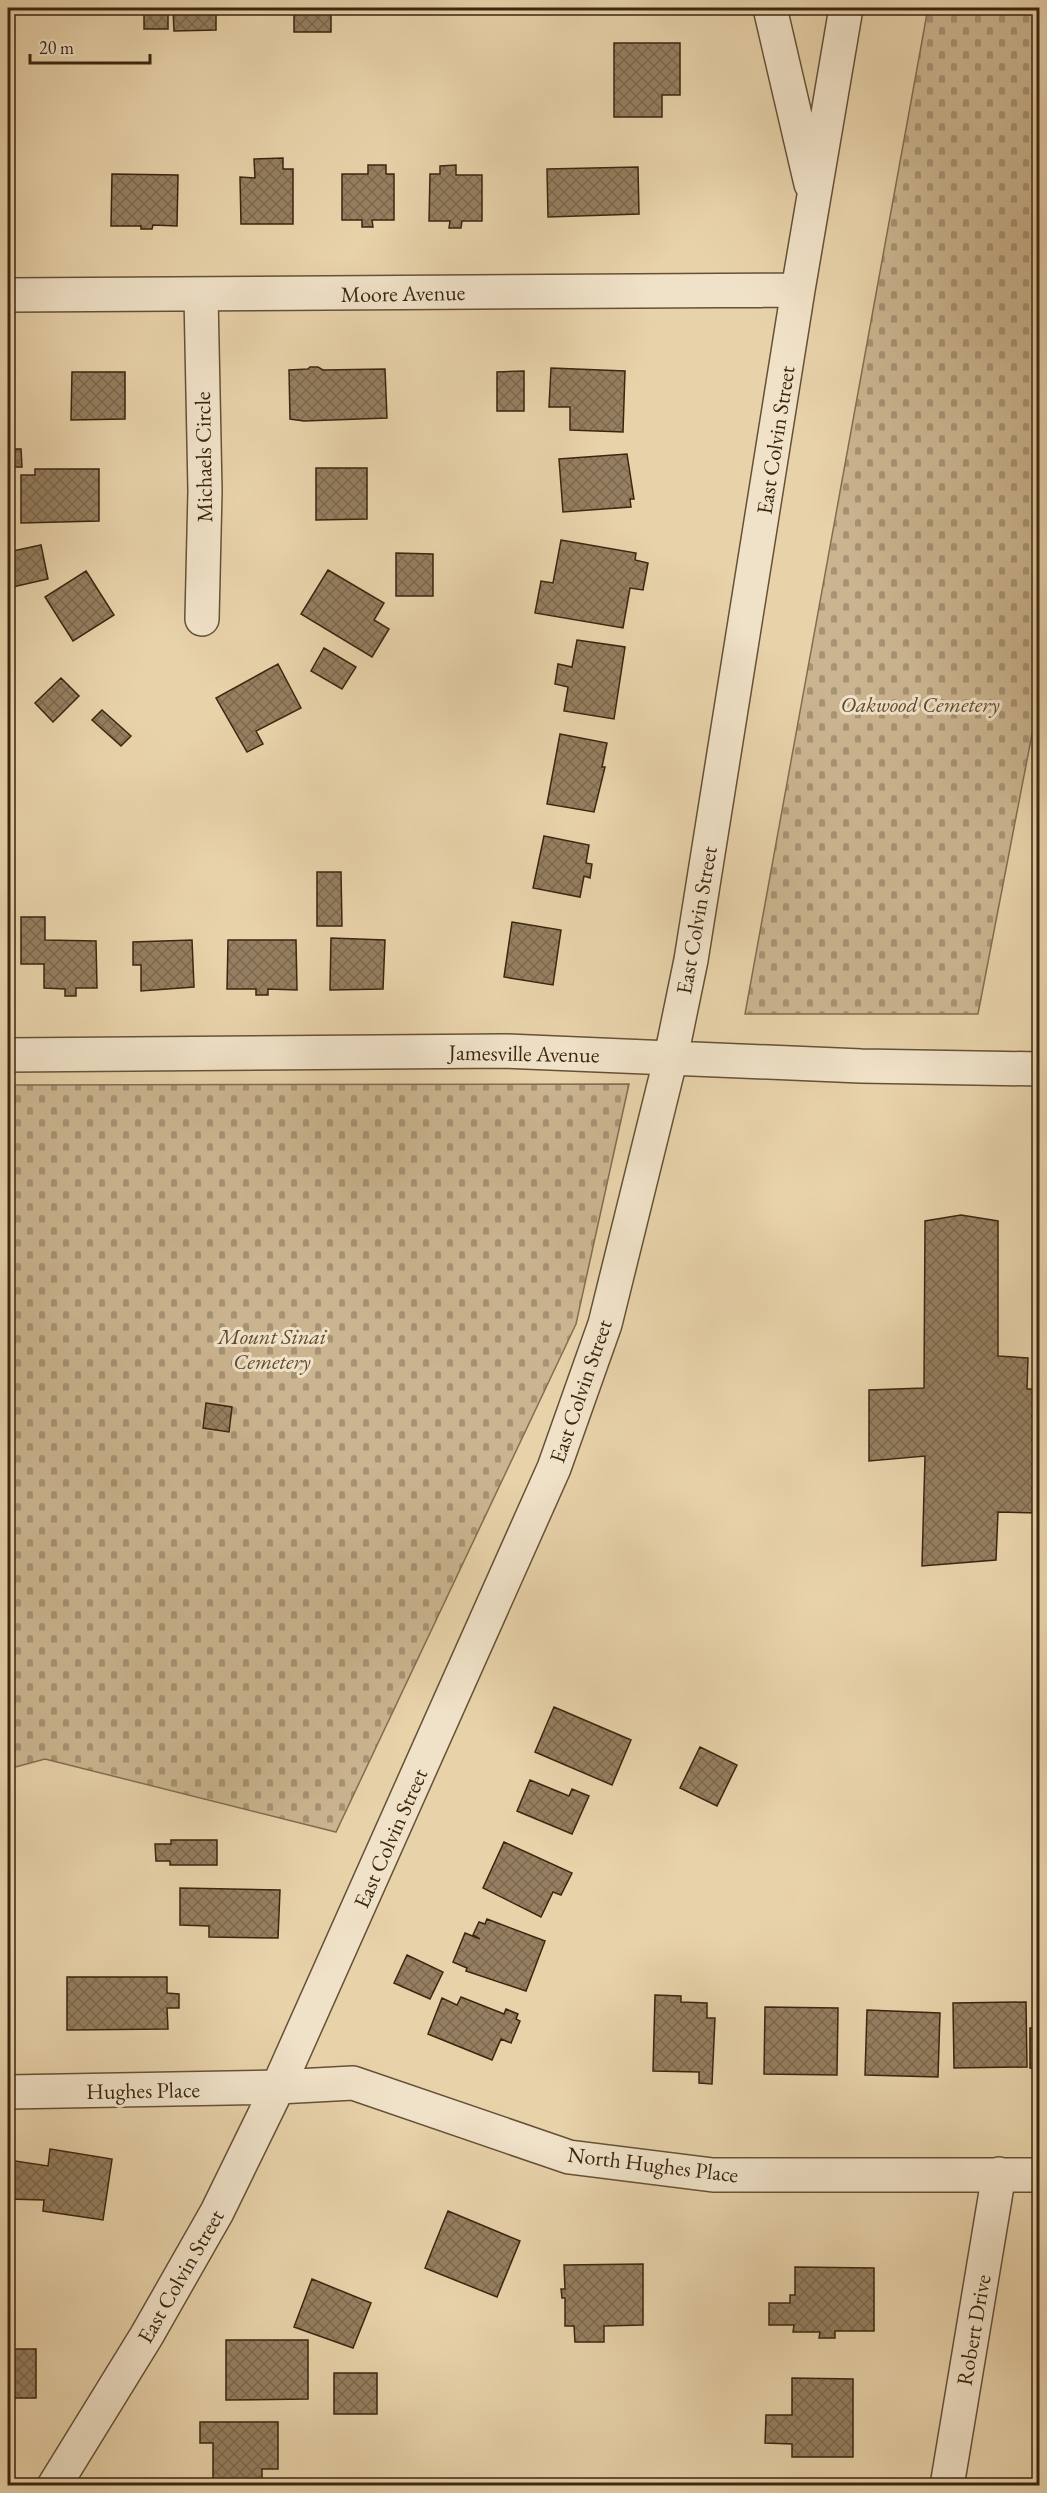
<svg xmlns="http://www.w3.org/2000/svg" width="1047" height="2493" viewBox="0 0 1047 2493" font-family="'EB Garamond',serif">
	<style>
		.cemetery { fill: url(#cemetery-stones); stroke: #836e50; stroke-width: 1.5 }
		.building { fill: url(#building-cross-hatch); stroke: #3b260f; stroke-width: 1.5 }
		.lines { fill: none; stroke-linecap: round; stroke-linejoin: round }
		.minor-casing { stroke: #665136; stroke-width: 36 }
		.minor { stroke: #f0e2c8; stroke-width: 33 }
		.labels { text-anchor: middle; stroke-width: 6; stroke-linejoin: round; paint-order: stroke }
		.street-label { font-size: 22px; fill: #3b260f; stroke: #f0e2c8 }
		.park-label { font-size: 22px; font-style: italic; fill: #5f4a2f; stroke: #f0e2c8 }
	</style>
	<defs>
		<pattern id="cemetery-stones" width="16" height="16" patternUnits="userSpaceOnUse" patternTransform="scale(1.5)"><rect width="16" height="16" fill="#cbb590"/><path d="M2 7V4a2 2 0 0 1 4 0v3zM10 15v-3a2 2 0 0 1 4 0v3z" fill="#a69374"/></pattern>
		<pattern id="building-cross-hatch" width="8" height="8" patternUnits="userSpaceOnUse" patternTransform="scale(1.5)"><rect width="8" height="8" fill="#957f60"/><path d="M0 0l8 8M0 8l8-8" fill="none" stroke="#7b684e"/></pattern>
	</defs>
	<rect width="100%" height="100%" fill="#e8d2aa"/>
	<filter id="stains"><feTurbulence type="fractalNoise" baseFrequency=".00333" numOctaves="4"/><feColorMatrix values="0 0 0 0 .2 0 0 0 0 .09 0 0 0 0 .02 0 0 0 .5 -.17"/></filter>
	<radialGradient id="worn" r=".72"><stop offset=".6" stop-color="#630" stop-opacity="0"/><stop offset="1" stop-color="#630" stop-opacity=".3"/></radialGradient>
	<path class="cemetery" d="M 928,8 L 1039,8 L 1039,698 L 978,1014 L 745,1014 Z
		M 629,1084 L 576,1324 L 336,1832 L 45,1759 L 8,1769 L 8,1085 Z"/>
	<path class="building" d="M 144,8 L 168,8 L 168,29 L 144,29 Z
		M 173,8 L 216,8 L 216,30 L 174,31 Z
		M 294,8 L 331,8 L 331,32 L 294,32 Z
		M 614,43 L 680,43 L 680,95 L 662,95 L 662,117 L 614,117 Z
		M 283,158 L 283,169 L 293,169 L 293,224 L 241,224 L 240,177 L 255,178 L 254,159 Z
		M 368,165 L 386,165 L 386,174 L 394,174 L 394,220 L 372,220 L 373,227 L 362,227 L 362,220 L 342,220 L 342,174 L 368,174 Z
		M 456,165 L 456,175 L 482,175 L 482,221 L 462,221 L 461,228 L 449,228 L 450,221 L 429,221 L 430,174 L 440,174 L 440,166 Z
		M 638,167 L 639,214 L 548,217 L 547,169 Z
		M 112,174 L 178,175 L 177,226 L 153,225 L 152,229 L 141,229 L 141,226 L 111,226 Z
		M 310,367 L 318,367 L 323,370 L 385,369 L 387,418 L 304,421 L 290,419 L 289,370 L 308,369 Z
		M 551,368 L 625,371 L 623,432 L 570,430 L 570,407 L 549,407 Z
		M 524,371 L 524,411 L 497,411 L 497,372 Z
		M 72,372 L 125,372 L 125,419 L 71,420 Z
		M 8,449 L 21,449 L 22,467 L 8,467 Z
		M 627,454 L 634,499 L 630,499 L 631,507 L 563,512 L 559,459 Z
		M 316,468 L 367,468 L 367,519 L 316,520 Z
		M 35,469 L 99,469 L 99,521 L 21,523 L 21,475 L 35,475 Z
		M 561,540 L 636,553 L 635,560 L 648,563 L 643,590 L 630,588 L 623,628 L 535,613 L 541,581 L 553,583 Z
		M 41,545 L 48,579 L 8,588 L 8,552 Z
		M 396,553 L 433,554 L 433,596 L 396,596 Z
		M 328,570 L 384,603 L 374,620 L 389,629 L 372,657 L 301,614 Z
		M 86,571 L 114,615 L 73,641 L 45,597 Z
		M 577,640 L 625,647 L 614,719 L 564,711 L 568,687 L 555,684 L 558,664 L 572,667 Z
		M 324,648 L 356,667 L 342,689 L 311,671 Z
		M 278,664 L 301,708 L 256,731 L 263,744 L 247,752 L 216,698 Z
		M 61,678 L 79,696 L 53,722 L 35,703 Z
		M 102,710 L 131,736 L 121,746 L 92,720 Z
		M 560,734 L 607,743 L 602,767 L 605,767 L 594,812 L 547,804 Z
		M 544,836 L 589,845 L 586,863 L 592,864 L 590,878 L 584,876 L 580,897 L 533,888 Z
		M 317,872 L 341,872 L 342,926 L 317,926 Z
		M 21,917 L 45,917 L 45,940 L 96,941 L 97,988 L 76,988 L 76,996 L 65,996 L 65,989 L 44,988 L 44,964 L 21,964 Z
		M 512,922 L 561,930 L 553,985 L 504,977 Z
		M 331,938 L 385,940 L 383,989 L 330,990 Z
		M 192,940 L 194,987 L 141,991 L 141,965 L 133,965 L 133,942 Z
		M 228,940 L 296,940 L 297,990 L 268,989 L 268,995 L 256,995 L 256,989 L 227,989 Z
		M 961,1215 L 998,1221 L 998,1356 L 1028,1358 L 1027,1389 L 1040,1389 L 1040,1513 L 998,1512 L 996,1560 L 922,1566 L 925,1456 L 869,1461 L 869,1390 L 924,1388 L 925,1221 Z
		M 206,1403 L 232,1407 L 229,1432 L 203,1428 Z
		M 554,1707 L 631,1740 L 612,1785 L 535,1752 Z
		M 700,1747 L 737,1765 L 717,1806 L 680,1788 Z
		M 530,1780 L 569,1796 L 572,1789 L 589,1796 L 572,1834 L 517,1811 Z
		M 171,1840 L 217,1840 L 217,1865 L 170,1865 L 170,1861 L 156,1861 L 155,1844 L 171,1844 Z
		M 504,1842 L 572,1873 L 561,1895 L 553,1892 L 541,1917 L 483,1888 Z
		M 180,1888 L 280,1890 L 278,1938 L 209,1937 L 209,1926 L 180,1925 Z
		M 487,1919 L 545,1941 L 526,1991 L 466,1971 L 467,1968 L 453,1962 L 465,1933 L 480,1939 L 473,1935 L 479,1922 L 485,1924 Z
		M 407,1955 L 443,1972 L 430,1999 L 394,1983 Z
		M 67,1977 L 167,1977 L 167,1993 L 179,1994 L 179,2008 L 167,2008 L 168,2029 L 67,2030 Z
		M 655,1995 L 681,1996 L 681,2002 L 707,2003 L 707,2018 L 715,2018 L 712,2084 L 699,2083 L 699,2072 L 653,2071 Z
		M 461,1997 L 504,2014 L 506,2009 L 518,2014 L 516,2019 L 520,2021 L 511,2043 L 501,2039 L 492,2060 L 428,2034 L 442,1998 L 457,2005 Z
		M 1026,2002 L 1027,2067 L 954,2068 L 953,2003 Z
		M 765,2007 L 838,2008 L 837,2075 L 764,2074 Z
		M 867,2010 L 940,2013 L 938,2077 L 865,2075 Z
		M 1030,2028 L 1040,2028 L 1040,2068 L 1030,2068 Z
		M 50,2149 L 112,2159 L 103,2220 L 43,2211 L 44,2200 L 8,2199 L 9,2160 L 48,2166 Z
		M 448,2211 L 520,2241 L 497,2297 L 425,2268 Z
		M 643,2264 L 643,2325 L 604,2326 L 604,2342 L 575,2342 L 574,2326 L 565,2326 L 565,2298 L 562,2298 L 561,2289 L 565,2289 L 564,2265 Z
		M 795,2267 L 874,2268 L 874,2331 L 835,2331 L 835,2338 L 819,2338 L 820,2332 L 793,2332 L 794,2325 L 769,2325 L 769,2303 L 790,2303 L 790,2295 L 795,2295 Z
		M 312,2279 L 371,2303 L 353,2348 L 294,2327 Z
		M 226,2340 L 308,2340 L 308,2399 L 226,2400 Z
		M 8,2349 L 36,2349 L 36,2398 L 8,2398 Z
		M 334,2373 L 377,2373 L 377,2414 L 334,2414 Z
		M 792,2378 L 853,2379 L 853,2457 L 792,2457 L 792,2444 L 765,2443 L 766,2415 L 792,2415 Z
		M 200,2422 L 278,2422 L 278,2469 L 262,2469 L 262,2486 L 213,2486 L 213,2443 L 200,2443 Z"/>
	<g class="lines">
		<defs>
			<path id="minor" d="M 770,8 L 811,184
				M 8,295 L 798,290
				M 201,295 L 205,491 L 202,619
				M 8,1055 L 505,1051 L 861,1066 L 1040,1069
				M 8,2092 L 278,2087 L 353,2083 L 569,2157 L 713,2175 L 1040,2175
				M 54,2486 L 147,2335 L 217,2212 L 278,2087 L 554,1468 L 605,1324 L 671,1057 L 691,960 L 798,290 L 846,8
				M 947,2486 L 999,2174"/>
		</defs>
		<use href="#minor" class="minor-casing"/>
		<use href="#minor" class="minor"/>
	</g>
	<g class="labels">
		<g class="street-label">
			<text transform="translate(403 293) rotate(-1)" y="8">Moore Avenue</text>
			<text transform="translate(775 440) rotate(-81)" y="8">East Colvin Street</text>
			<text transform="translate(203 457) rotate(-91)" y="8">Michaels Circle</text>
			<text transform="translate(696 920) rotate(-80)" y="8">East Colvin Street</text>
			<text transform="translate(524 1053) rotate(1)" y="8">Jamesville Avenue</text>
			<text transform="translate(580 1391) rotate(-71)" y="8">East Colvin Street</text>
			<text transform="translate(390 1838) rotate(-66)" y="8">East Colvin Street</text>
			<text transform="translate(143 2090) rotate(-1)" y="8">Hughes Place</text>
			<text transform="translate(653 2164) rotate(7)" y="8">North Hughes Place</text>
			<text transform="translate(180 2276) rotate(-60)" y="8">East Colvin Street</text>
			<text transform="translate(973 2330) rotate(-80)" y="8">Robert Drive</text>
		</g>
		<g class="park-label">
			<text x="920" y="712">Oakwood Cemetery</text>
			<text x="272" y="1344">Mount Sinai<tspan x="272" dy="25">Cemetery</tspan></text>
		</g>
	</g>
	<rect width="1047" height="2493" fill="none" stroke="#e8d2aa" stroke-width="30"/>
	<rect x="9" y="9" width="1029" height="2475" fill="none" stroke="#3b260f" stroke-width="3"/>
	<rect x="15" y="15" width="1017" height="2463" fill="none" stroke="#3b260f" stroke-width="1.5"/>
	<path d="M30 54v9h120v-9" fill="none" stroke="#3b260f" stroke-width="3"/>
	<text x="39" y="54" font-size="18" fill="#3b260f" stroke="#f0e2c8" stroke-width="4.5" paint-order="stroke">20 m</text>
	<rect width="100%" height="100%" filter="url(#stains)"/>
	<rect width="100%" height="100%" fill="url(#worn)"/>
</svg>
